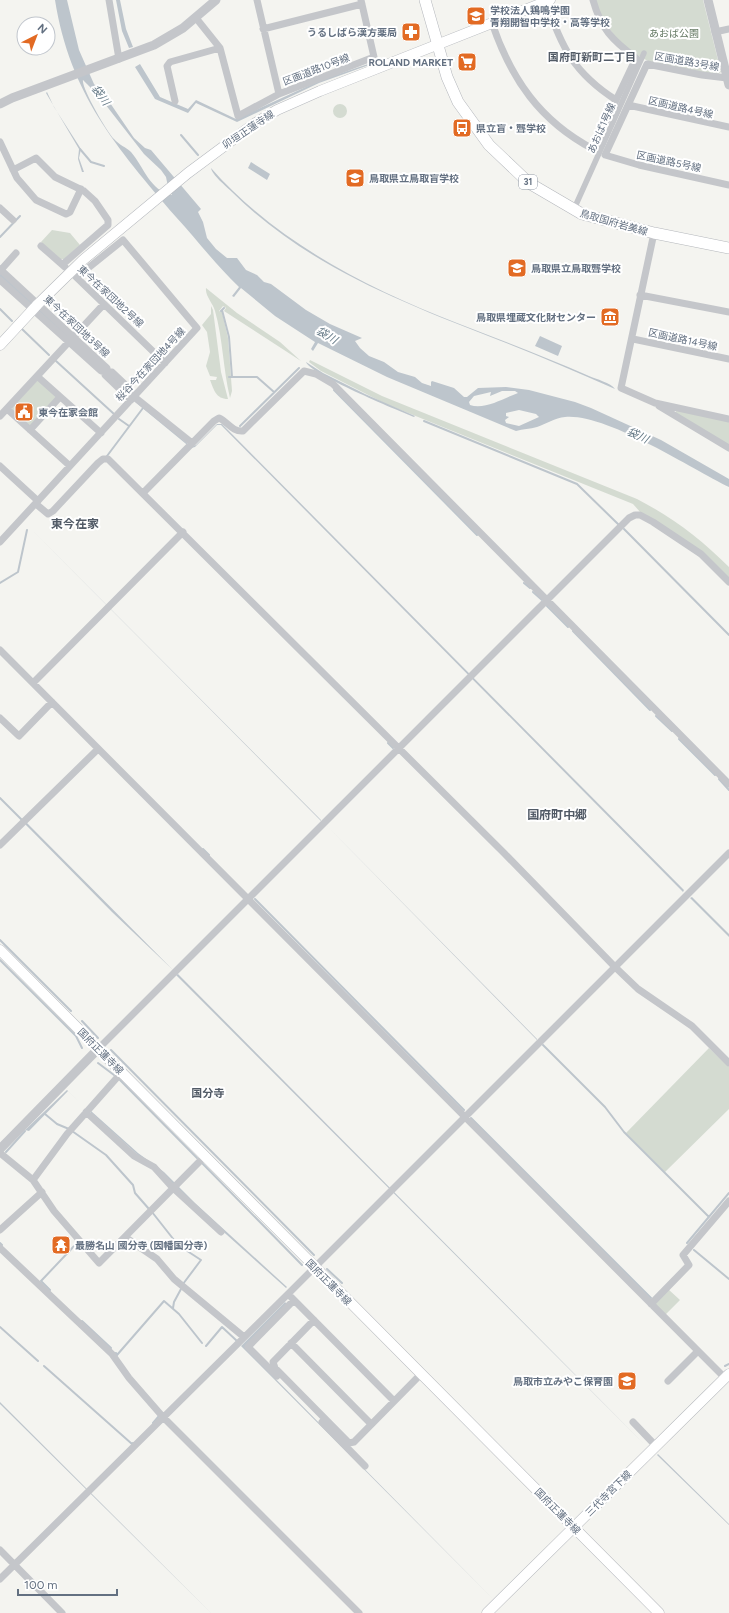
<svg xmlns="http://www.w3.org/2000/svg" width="729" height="1613" viewBox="0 0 729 1613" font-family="Figtree,'Noto Sans JP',sans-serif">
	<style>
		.green { fill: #d4dbd1 }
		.water { fill: #bdc5cc; fill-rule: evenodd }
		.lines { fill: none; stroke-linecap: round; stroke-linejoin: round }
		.stream { stroke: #bdc5cc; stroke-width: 2 }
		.secondary-casing { stroke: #b6b9be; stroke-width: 11 }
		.primary-casing { stroke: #b4b7bc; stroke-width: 12 }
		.pedestrian { stroke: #c4c6ca; stroke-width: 5.5 }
		.minor { stroke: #c4c6ca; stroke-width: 7 }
		.tertiary { stroke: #c4c6ca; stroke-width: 9 }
		.secondary { stroke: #fff; stroke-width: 10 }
		.primary { stroke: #fff; stroke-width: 11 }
		.labels { text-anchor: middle; stroke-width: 4; stroke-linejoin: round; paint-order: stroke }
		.shield { fill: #fff; stroke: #929ba7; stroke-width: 1 }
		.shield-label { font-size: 9px; font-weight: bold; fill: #637081 }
		.poi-label { font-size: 10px; font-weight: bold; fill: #637081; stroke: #fff; text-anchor: start }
		.park-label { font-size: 10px; fill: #637862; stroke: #fff }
		.street-label { font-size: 10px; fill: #637081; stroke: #fff }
		.neighbourhood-label { font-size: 11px; font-weight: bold; fill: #515a66; stroke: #fff }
		.water-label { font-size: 11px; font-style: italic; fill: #637885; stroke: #fff }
		.quarter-label { font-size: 12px; font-weight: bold; fill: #515a66; stroke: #fff }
	</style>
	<rect width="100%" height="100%" fill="#f4f4f0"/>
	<path class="green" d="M 595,0 L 703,0 L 721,72 L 717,75 L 650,62 L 633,53 L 619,42 L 601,17 Z
		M333 111a7 7 0 1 1 14 0a7 7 0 1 1-14 0Z
		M 52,230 L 70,233 L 80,245 L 64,259 L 60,259 L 41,242 Z
		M 206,288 L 237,313 L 280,342 L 301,361 L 224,311 L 226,308 L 223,306 L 219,311 L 222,312 L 228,338 L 232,391 L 230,398 C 223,369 223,339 215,311 C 213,303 205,296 206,288 Z
		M 211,306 L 213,310 L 221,372 L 228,399 C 216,399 214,390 210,380 L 216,380 L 217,377 L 210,376 L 206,366 L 210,352 L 207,332 L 202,325 L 211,314 Z
		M 310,360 L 382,396 L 637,499 C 672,517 701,539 729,567 L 729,579 L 641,513 L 633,504 L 386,404 L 321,371 L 309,362 Z
		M 37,381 L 40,381 L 57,397 L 30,426 L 12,410 L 12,407 Z
		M 677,410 L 729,421 L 729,445 L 675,413 Z
		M 709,1048 L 729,1067 L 729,1109 L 665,1172 L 626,1133 Z
		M 668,1289 L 680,1300 L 665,1315 L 656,1306 L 656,1302 Z"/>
	<path class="water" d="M 55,0 L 67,0 L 79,50 L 94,84 L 106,97 L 134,138 L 145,148 L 151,150 L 201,209 L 198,212 L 203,222 L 207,238 L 216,249 L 227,258 L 237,258 L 246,270 L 257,275 L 264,282 L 271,284 L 306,310 L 330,324 L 362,338 L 355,341 L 360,348 L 369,356 L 384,362 L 398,372 L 415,377 L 422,383 L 431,386 L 431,382 L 432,381 L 454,388 L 464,397 L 467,397 L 478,388 L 506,387 L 529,390 L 575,402 L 591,408 L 661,440 L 729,479 L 729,487 C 690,468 606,413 565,417 C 555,418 546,424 537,427 C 530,429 523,429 516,431 L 387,377 L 318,343 L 313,351 L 311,349 L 315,342 L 275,316 L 241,288 L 234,297 L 232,296 L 239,287 C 216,265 197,240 176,217 C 116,147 70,94 55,0 ZM 83,80 L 98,95 L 144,154 L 161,170 L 166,177 L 168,187 L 172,195 C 150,191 144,167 131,152 C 126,147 119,145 114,139 C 107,132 81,87 83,80 ZM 502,391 L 515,391 L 518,393 C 504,398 485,410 470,405 L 469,402 L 474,396 L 491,392 L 490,396 ZM 519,410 L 536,414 L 539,417 L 519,426 L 506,423 L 505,420 L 509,417 L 506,416 L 506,413 Z
		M 116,0 L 120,0 L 126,29 L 133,47 L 129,48 L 122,31 Z
		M 140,64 L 160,97 L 188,109 L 196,100 L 236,119 L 321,80 L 368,64 L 369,65 L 319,83 L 237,122 L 196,103 L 188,113 L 155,99 L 135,67 Z
		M 47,92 L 54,107 L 81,149 L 79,158 L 84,172 L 82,172 L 78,159 L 79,149 L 46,93 Z
		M 251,162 L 270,174 L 267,180 L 248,168 Z
		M 211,168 C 276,242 367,288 457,323 C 501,340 545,357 589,376 C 596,379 611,383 615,389 C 577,372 539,356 501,341 C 406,304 306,266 232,192 C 226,186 212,175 211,168 Z
		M 0,272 L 191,447 L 196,445 L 217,424 L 222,424 L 684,890 L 683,892 L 221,425 L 217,425 L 195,447 L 191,448 L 135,402 L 0,277 Z
		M 540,336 L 562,346 L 558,356 L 535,346 Z
		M 306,362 L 323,373 L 365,394 L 415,416 L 414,417 C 397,410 310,374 306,362 Z
		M 30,528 L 321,820 L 321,821 Z
		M 26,822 L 173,970 L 112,912 L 24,823 Z
		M 326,825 L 537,1039 L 537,1040 Z
		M 692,897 L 729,934 L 729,937 L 690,898 Z
		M 178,974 L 646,1446 L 176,975 Z
		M 67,1090 L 85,1107 L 68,1091 L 29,1131 L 25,1130 Z
		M 91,1111 L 138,1153 L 164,1172 L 195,1203 L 287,1287 L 286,1288 L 90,1112 Z
		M 285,1302 L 287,1304 L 245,1348 L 494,1600 L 241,1346 Z
		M 0,1402 L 211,1613 L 0,1404 Z
		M 658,1454 L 729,1524 L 729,1525 L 657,1455 Z"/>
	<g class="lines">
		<path class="stream" d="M 181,135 L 198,155
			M 80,149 L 91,162 L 104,166
			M 0,237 L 20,216
			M 0,309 L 12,321
			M 222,310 L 229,337 L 232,377
			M 221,311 L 224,308
			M 22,329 L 49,355
			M 173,339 L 178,343
			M 56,361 L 114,414
			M 229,377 L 257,377 L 274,392
			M 334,390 L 477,535
			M 119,419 L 129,426
			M 424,421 L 577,484 L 619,525
			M 240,426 L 299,368
			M 107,456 L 143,408
			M 624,529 L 729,635
			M 0,583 L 18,572 L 27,530
			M 524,583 L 530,588
			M 533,592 L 542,600
			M 547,606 L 568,627
			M 573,631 L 650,710
			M 656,716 L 672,731
			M 679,739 L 715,775
			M 388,743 L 393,748
			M 719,779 L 729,790
			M 0,798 L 22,820
			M 203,849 L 209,855
			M 255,899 L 464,1110
			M 0,940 L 71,1011
			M 0,960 L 76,1036 L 82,1048
			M 82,1021 L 98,1038
			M 543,1045 L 605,1107 L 624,1132 L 709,1217
			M 111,1050 L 314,1255
			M 98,1063 L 114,1075
			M 120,1080 L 197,1158
			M 45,1114 L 57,1124 L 69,1129
			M 471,1118 L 651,1298
			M 72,1131 L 106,1155 L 133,1185 L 135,1193 L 149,1209
			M 6,1152 L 25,1131
			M 202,1163 L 302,1265
			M 152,1212 L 178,1245 L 201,1260 L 183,1284
			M 0,1243 L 2,1245
			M 687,1243 L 729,1193
			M 694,1250 L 729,1279
			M 327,1269 L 342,1283
			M 50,1290 L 41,1281 L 77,1243
			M 173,1308 L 174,1302 L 181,1289
			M 82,1321 L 111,1348
			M 0,1327 L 38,1361
			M 206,1346 L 222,1327 L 237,1341
			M 116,1353 L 117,1355 L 164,1301 L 179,1314 L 202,1343
			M 44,1366 L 132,1444 L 133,1443
			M 725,1366 L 729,1364
			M 153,1423 L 159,1416"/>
		<defs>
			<path id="secondary" d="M 0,345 L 38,304 L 83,260 L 188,173 L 254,124 L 277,110 L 320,91 L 550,0
				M 0,950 L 659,1613
				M 487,1613 L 729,1374"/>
			<path id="primary" d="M 425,0 L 447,77 L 458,102 L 489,145 L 529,183 L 582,214 L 654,233 L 729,248"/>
		</defs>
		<use href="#secondary" class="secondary-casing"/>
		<use href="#primary" class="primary-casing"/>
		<path class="pedestrian" d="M 574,209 L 644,53"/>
		<path class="minor" d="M 109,0 L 119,59
			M 257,0 L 279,94 L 374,57 L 361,0
			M 546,1 C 561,47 574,73 616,100
			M 492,23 C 511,79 540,121 593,149 L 636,58 C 612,40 601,29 593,0
			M 263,29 L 362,4
			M 715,32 L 729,29
			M 220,48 L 238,116 L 279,94
			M 727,78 L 702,75 L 647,64 L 605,155 L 639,165 L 729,185
			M 175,101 L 167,66 L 170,62 L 220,48 L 196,18
			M 628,105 L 729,127
			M 0,142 L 17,178 L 36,200 L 66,214 L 70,212 L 81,189
			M 13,170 L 36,158 L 55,177 L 84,191 L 95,201 L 108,220 L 108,225 L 63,264
			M 0,208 L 13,220
			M 654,233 L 621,388 L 655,403 L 729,419
			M 41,246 L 65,267
			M 0,269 L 107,368 L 105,375 L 131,400
			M 0,271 L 16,253
			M 73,274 L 165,363
			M 0,280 L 101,371 L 112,372 L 130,389 L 137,399 L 192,443
			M 640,295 L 729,312
			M 633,339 L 729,359
			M 37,376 L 101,433
			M 659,406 L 729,448
			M 7,409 L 70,466
			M 0,416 L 104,304
			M 30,430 L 60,397
			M 0,466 L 38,501
			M 144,492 L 214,421 L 219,418 C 228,422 232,432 243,431 L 304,371 L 316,374 L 333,384 L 729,784
			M 36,504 L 48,514 L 53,511 L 98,463 L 103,459 L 108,459 L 504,853 L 615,967 L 638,989 L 692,1026 L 729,1063
			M 0,542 L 197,328 L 123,240 L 77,277
			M 0,650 L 725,1378
			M 33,683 L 183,532
			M 0,718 L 19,736 L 52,702
			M 0,845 L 98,749
			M 99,1048 L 629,518 L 635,515 L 640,515 L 653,522 L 701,554 L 729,582
			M 86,1112 L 134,1156 L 154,1167 L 172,1187 L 221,1232
			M 0,1153 L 33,1180 L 54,1211 L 99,1263 L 205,1156
			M 33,1180 L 67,1134 L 122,1072
			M 0,1230 L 42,1192
			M 125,1237 L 157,1259 L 174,1279 L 244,1337
			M 0,1248 L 112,1354 L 129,1378 L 163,1417 L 359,1613
			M 291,1297 L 394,1401
			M 651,1304 L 689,1265 L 683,1255 L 729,1201
			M 314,1320 L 273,1362 L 275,1368 L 349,1443 L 354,1442 L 421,1374
			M 291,1343 L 371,1424
			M 277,1376 L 248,1347 L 294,1300
			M 668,1381 L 698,1351
			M 322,1422 L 365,1466
			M 633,1422 L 655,1445
			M 0,1550 L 62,1613
			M 0,1579 L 288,1294 L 729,853"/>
		<path class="tertiary" d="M 708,0 L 729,85
			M 0,104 L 12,98 L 154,45 L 183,28 L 216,0
			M 0,1149 L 99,1048"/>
		<use href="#secondary" class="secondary"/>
		<use href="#primary" class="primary"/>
	</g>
	<defs>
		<symbol id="school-square" viewBox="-11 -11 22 22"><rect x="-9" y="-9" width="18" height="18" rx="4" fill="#e26a23" stroke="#fff"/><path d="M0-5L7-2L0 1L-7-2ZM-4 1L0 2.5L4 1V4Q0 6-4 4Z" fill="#fff"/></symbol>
		<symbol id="pharmacy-square" viewBox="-11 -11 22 22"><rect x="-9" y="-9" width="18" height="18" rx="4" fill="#e26a23" stroke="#fff"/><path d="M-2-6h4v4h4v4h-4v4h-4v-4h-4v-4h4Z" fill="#fff"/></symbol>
		<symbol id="supermarket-square" viewBox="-11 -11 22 22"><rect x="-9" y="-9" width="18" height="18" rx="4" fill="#e26a23" stroke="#fff"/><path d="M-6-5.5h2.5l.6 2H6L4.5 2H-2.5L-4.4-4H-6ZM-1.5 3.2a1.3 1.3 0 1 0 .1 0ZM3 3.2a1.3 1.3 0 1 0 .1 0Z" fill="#fff"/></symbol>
		<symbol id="bus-square" viewBox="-11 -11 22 22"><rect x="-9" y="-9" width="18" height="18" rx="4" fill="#e26a23" stroke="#fff"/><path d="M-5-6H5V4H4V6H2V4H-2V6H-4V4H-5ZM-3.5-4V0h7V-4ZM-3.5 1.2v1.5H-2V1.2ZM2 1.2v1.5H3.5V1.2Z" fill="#fff"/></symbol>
		<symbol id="museum-square" viewBox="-11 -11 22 22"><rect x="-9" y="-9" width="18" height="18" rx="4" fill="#e26a23" stroke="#fff"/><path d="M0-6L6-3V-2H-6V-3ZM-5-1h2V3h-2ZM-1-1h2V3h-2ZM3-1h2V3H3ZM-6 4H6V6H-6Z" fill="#fff"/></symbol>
		<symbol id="civic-square" viewBox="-11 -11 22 22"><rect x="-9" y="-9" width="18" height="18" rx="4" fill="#e26a23" stroke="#fff"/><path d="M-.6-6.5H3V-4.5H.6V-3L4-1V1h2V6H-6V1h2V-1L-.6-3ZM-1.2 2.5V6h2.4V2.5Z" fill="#fff"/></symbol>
		<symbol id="temple-square" viewBox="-11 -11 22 22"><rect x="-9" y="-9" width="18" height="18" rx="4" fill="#e26a23" stroke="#fff"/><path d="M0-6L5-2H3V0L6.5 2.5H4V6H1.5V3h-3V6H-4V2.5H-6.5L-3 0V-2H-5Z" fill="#fff"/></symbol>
	</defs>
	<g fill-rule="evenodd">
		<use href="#school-square" x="465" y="5" width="22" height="22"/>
		<use href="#pharmacy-square" x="400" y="21" width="22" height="22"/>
		<use href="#supermarket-square" x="456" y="51" width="22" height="22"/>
		<use href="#bus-square" x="451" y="117" width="22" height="22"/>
		<use href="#school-square" x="344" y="167" width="22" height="22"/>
		<use href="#school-square" x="506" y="257" width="22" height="22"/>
		<use href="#museum-square" x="599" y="306" width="22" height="22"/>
		<use href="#civic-square" x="13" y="401" width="22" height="22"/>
		<use href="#temple-square" x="50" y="1234" width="22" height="22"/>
		<use href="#school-square" x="616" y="1370" width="22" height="22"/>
	</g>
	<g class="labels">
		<rect class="shield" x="519" y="175" width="18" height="14" rx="3"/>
		<g class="shield-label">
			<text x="528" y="185">31</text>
		</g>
		<g class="poi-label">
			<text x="490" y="14">学校法人鶏鳴学園<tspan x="490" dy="12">青翔開智中学校・高等学校</tspan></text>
			<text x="397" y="36" text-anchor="end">うるしばら漢方薬局</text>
			<text x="453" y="66" text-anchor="end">ROLAND MARKET</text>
			<text x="476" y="132">県立盲・聾学校</text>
			<text x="369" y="182">鳥取県立鳥取盲学校</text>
			<text x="531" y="272">鳥取県立鳥取聾学校</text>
			<text x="596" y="321" text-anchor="end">鳥取県埋蔵文化財センター</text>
			<text x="38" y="416">東今在家会館</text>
			<text x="75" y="1249">最勝名山 國分寺 (因幡国分寺)</text>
			<text x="613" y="1385" text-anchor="end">鳥取市立みやこ保育園</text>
		</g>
		<g class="park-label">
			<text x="674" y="37">あおば公園</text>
		</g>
		<g class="street-label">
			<text transform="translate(687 61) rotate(10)" y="4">区画道路3号線</text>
			<text transform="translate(316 69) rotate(-21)" y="4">区画道路10号線</text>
			<text transform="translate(681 107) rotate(13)" y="4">区画道路4号線</text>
			<text transform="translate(601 128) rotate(-66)" y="4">あおば1号線</text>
			<text transform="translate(248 129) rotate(-34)" y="4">卯垣正蓮寺線</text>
			<text transform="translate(669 161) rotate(12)" y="4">区画道路5号線</text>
			<text transform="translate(614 222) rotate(16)" y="4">鳥取国府岩美線</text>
			<text transform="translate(111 296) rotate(43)" y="4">東今在家団地2号線</text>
			<text transform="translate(77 326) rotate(43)" y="4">東今在家団地3号線</text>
			<text transform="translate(683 339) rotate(12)" y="4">区画道路14号線</text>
			<text transform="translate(150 364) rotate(-47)" y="4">桜谷今在家団地4号線</text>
			<text transform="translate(101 1051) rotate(45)" y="4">国府正蓮寺線</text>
			<text transform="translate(329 1282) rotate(45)" y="4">国府正蓮寺線</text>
			<text transform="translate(608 1493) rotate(-45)" y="4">三代寺宮下線</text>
			<text transform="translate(558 1511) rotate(45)" y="4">国府正蓮寺線</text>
		</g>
		<g class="neighbourhood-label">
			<text x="592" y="61">国府町新町二丁目</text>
			<text x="208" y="1097">国分寺</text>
		</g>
		<g class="water-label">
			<text transform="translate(101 95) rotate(53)" y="4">袋川</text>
			<text transform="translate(327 335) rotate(31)" y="4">袋川</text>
			<text transform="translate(638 435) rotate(25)" y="4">袋川</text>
		</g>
		<g class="quarter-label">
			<text x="75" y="528">東今在家</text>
			<text x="557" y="819">国府町中郷</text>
		</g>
	</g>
	<g transform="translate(36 36) rotate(42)"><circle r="19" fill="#ffffff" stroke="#c1c6cd"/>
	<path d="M0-3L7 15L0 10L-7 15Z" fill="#e26a23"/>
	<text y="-6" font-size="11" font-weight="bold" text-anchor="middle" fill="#637081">N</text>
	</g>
	<path d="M18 1589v6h99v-6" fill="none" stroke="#637081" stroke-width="2"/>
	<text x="24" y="1589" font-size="12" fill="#637081" stroke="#ffffff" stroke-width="3" paint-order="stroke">100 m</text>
</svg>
